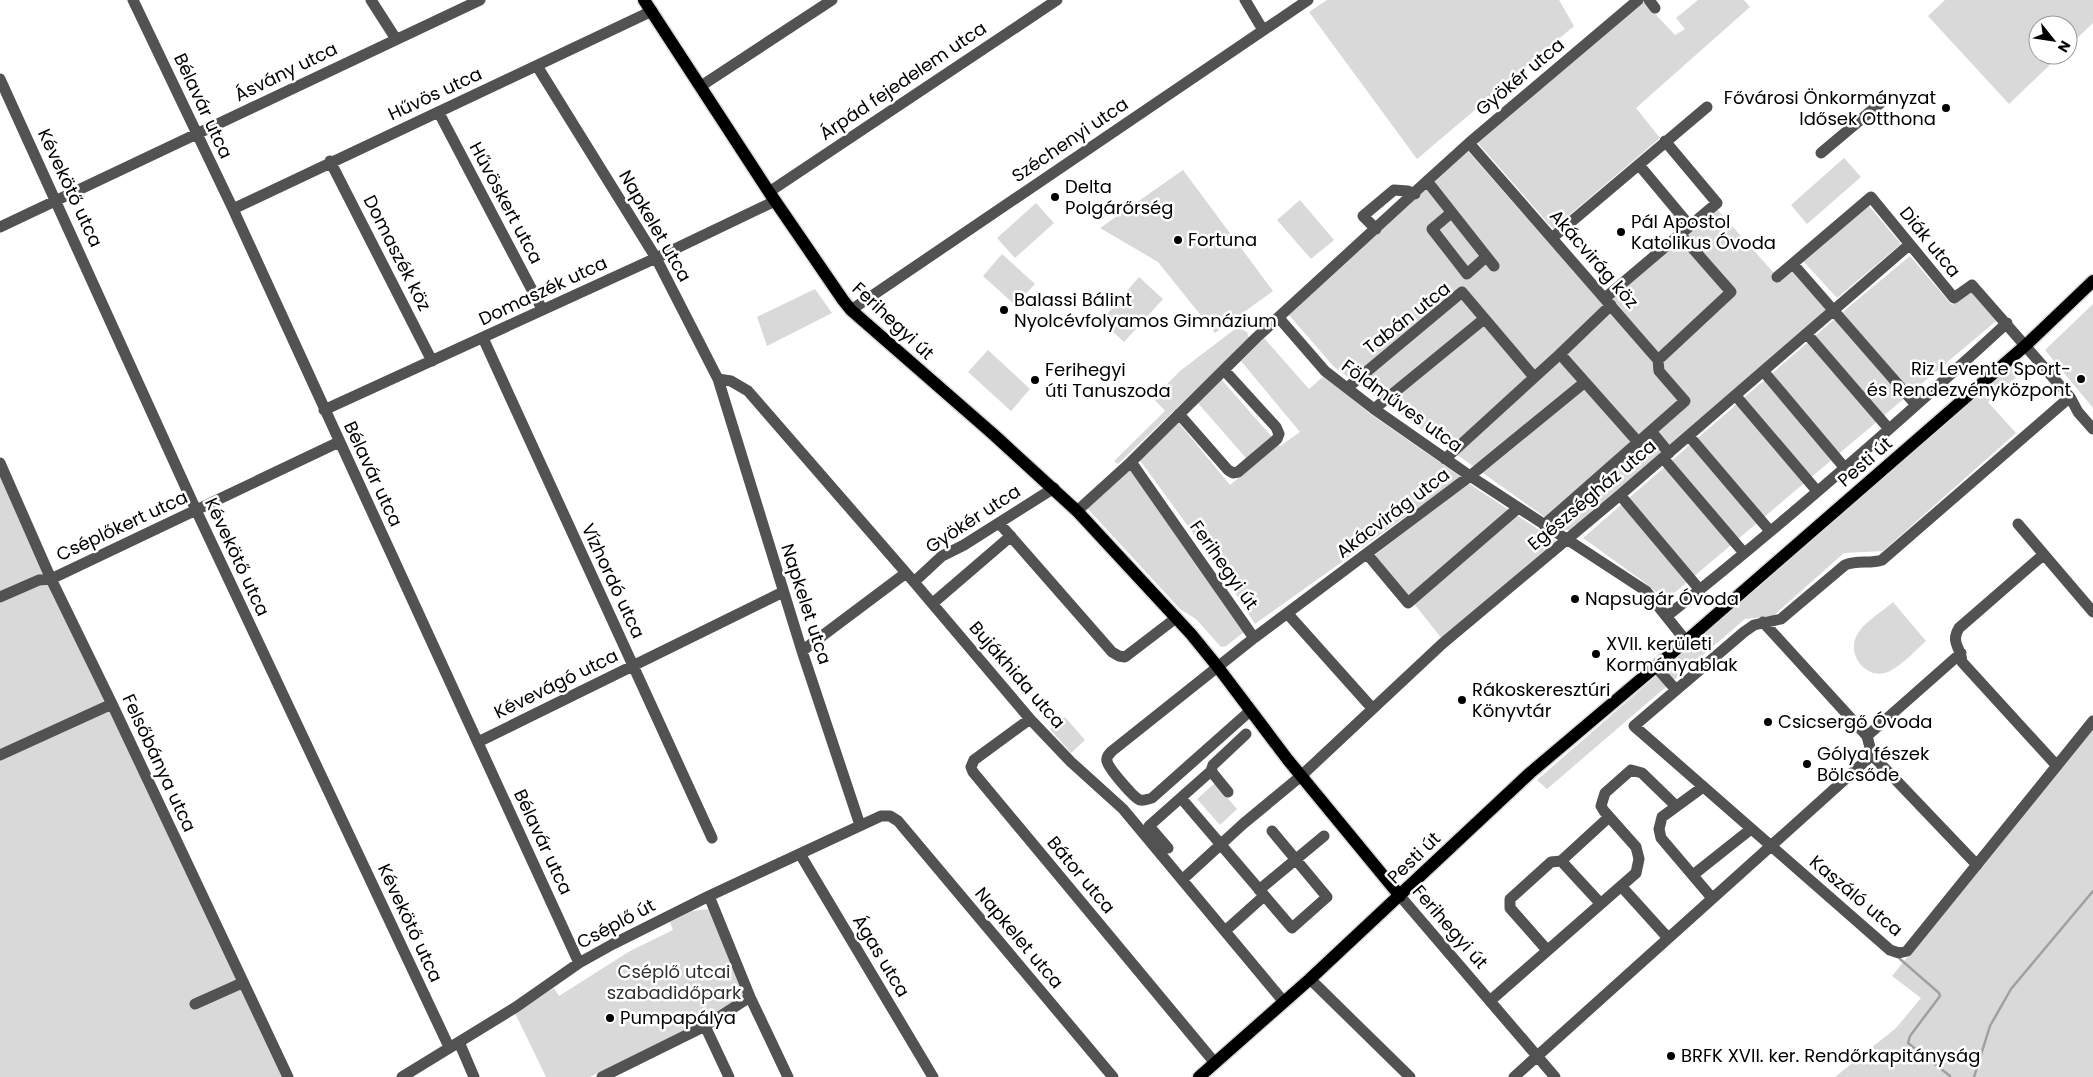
<svg xmlns="http://www.w3.org/2000/svg" width="2093" height="1077" viewBox="0 0 2093 1077" font-family="Poppins,sans-serif">
	<style>
		.green { fill: #d9d9d9 }
		.lines { fill: none; stroke-linecap: round; stroke-linejoin: round }
		.stream { stroke: #a0a0a0; stroke-width: 2.5 }
		.major-casing { stroke: #dbdbdb; stroke-width: 15 }
		.minor { stroke: #525252; stroke-width: 11 }
		.major { stroke: #000; stroke-width: 12 }
		.poi-dot { fill: #000; stroke: #fff; stroke-width: 2 }
		.labels { text-anchor: middle; stroke-width: 5; stroke-linejoin: round; paint-order: stroke }
		.street-label { font-size: 18px; fill: #000; stroke: #fff }
		.poi-label { font-size: 18px; fill: #000; stroke: #fff; text-anchor: start }
		.park-label { font-size: 18px; fill: #303030; stroke: #fff }
	</style>
	<rect width="100%" height="100%" fill="#fff"/>
	<path class="green" d="M 1327,0 L 1559,0 L 1574,26 L 1417,159 L 1309,12 Z
		M 1698,0 L 1744,0 L 1750,7 L 1636,108 L 1660,138 L 1553,229 L 1477,142 L 1644,2 L 1675,35 L 1685,29 L 1698,45 L 1676,18 Z
		M 1945,0 L 2093,0 L 2093,23 L 2068,47 L 2068,25 L 2038,25 L 2038,55 L 2060,55 L 2009,104 L 1928,16 Z
		M 1468,151 L 1602,304 L 1717,209 L 1781,281 L 1793,270 L 1827,311 L 1571,530 L 1563,530 L 1334,367 L 1289,315 Z
		M 1844,158 L 1861,177 L 1807,224 L 1791,205 Z
		M 1183,170 L 1273,291 L 1215,333 L 1158,262 L 1100,228 Z
		M 1300,200 L 1334,240 L 1311,259 L 1277,220 Z
		M 1036,203 L 1054,223 L 1015,258 L 997,238 Z
		M 1869,206 L 1901,244 L 1837,298 L 1803,261 Z
		M 1002,254 L 1035,284 L 1015,305 L 983,276 Z
		M 1910,256 L 1952,305 L 1971,292 L 1996,321 L 1666,600 L 1644,582 L 1583,538 L 1845,310 Z
		M 1139,277 L 1163,299 L 1124,342 L 1101,321 Z
		M 815,289 L 832,313 L 767,346 L 757,317 Z
		M 2093,304 L 2093,408 L 2045,350 Z
		M 1235,329 L 1241,329 L 1247,332 L 1249,338 L 1246,342 L 1118,464 L 1114,461 L 1165,411 L 1153,398 L 1180,371 Z
		M 1264,338 L 1309,389 L 1324,376 L 1369,413 L 1461,477 L 1255,624 L 1225,577 L 1139,459 L 1178,422 L 1230,485 L 1253,466 L 1197,402 L 1221,379 L 1280,446 L 1300,432 L 1241,361 Z
		M 988,350 L 1030,389 L 1011,411 L 968,372 Z
		M 2014,364 L 2021,373 L 1988,402 L 2016,433 L 1883,551 L 1844,553 L 1773,616 L 1745,619 L 1547,789 L 1537,780 Z
		M 0,463 L 288,1077 L 0,1077 Z
		M 1129,469 L 1244,632 L 1226,646 L 1221,647 L 1196,619 L 1180,609 L 1087,508 Z
		M 1468,483 L 1559,543 L 1443,640 L 1375,555 Z
		M 1893,602 L 1926,641 C 1915,651 1903,664 1890,671 C 1869,682 1847,657 1856,637 C 1862,623 1882,612 1893,602 Z
		M 1065,717 L 1085,740 L 1071,753 L 1050,729 Z
		M 2093,727 L 2093,1077 L 1835,1077 L 1896,1028 L 1921,998 L 1892,976 Z
		M 1215,783 L 1237,809 L 1220,825 L 1197,799 Z
		M 709,909 L 744,995 L 698,1024 L 590,1077 L 546,1077 L 515,1013 L 554,988 L 559,996 L 630,951 L 673,930 L 670,922 L 692,911 Z"/>
	<g class="lines">
		<path class="stream" d="M 1900,959 L 1939,993 L 1940,996 L 1910,1036 L 1908,1043 L 1950,1076
			M 1974,1077 L 1990,1026 L 2011,989 L 2093,891"/>
		<defs>
			<path id="major" d="M 644,0 L 769,192 L 843,300 L 851,310 L 993,434 L 1077,511 L 1191,634 L 1217,666 L 1288,760 L 1400,896
				M 1199,1077 L 1310,979 L 1530,773 L 1686,641 L 2026,345 L 2093,281"/>
		</defs>
		<use href="#major" class="major-casing"/>
		<path class="minor" d="M 133,0 L 233,209 L 579,963
			M 371,0 L 396,39
			M 1245,0 L 1263,30
			M 1649,0 L 1655,8
			M 537,66 L 656,258 L 718,379 L 802,651 L 860,825
			M 0,79 L 196,510 L 449,1047
			M 701,86 L 832,0
			M 439,113 L 542,309
			M 1469,143 L 1658,360 L 1659,371 L 1685,401 L 1544,525
			M 1821,153 L 1884,100
			M 330,161 L 432,361
			M 1639,165 L 1690,226
			M 1427,181 L 1494,266
			M 769,192 L 1057,0
			M 233,209 L 652,11
			M 1451,213 L 1432,229 L 1467,274 L 1486,257
			M 0,227 L 480,0
			M 1376,229 L 1363,216 L 1394,190 L 1408,191 L 1415,194
			M 1552,238 L 1707,107
			M 1793,264 L 1916,405
			M 1777,277 L 1871,197 L 1954,298 L 1972,285 L 2070,397 L 2078,412 L 2093,429
			M 1605,298 L 1717,203 L 1665,141
			M 851,310 L 1308,0
			M 1279,318 L 1325,371 L 1374,409 L 1470,476 L 1646,591 L 1686,641
			M 1807,334 L 1889,429
			M 483,338 L 712,838
			M 1560,354 L 1638,442
			M 1658,360 L 1731,292 L 1680,234
			M 1764,372 L 1844,467
			M 718,379 L 731,381 L 748,391 L 914,582 L 1030,719 L 1071,762 L 1123,809 L 1284,1002
			M 1347,388 L 1462,292 L 1534,377
			M 1736,396 L 1817,491
			M 2070,397 L 1882,560 C 1870,564 1857,560 1845,565 L 1781,619 L 1754,625 L 1744,632 L 1634,726 L 1890,950 L 1899,953 L 1907,951 L 2093,721
			M 1374,409 L 1484,319
			M 324,410 L 656,258 L 775,201
			M 1179,414 L 1228,470 L 1233,473 L 1238,472 L 1277,439 L 1279,434 L 1276,427 L 1224,370
			M 1651,431 L 1669,453
			M 1689,436 L 1770,531
			M 1663,458 L 1744,553
			M 1445,459 L 1560,354 L 1611,305
			M 1131,462 L 1254,638
			M 0,463 L 51,579 L 112,704 L 288,1077
			M 1620,495 L 1700,590
			M 1077,511 L 1131,462 L 1257,337 L 1427,181 L 1469,143 L 1638,0
			M 999,523 L 1112,652 L 1119,656 L 1125,657 L 1176,618
			M 2018,524 L 2093,612
			M 1367,554 L 1408,603 L 1518,508
			M 2043,555 L 1959,628 C 1950,643 1961,647 1962,662 L 2057,766
			M 914,582 L 942,556 L 964,545 L 1054,488
			M 0,597 L 39,580 L 51,579 L 339,442
			M 933,603 L 1011,536
			M 1287,613 L 1372,708
			M 1667,616 C 1784,523 1897,424 2007,323
			M 1763,622 L 1867,736 L 1872,755 L 1977,865
			M 802,651 L 906,573
			M 1656,667 L 1676,690
			M 1250,711 L 1152,798 C 1148,799 1144,801 1140,800 C 1134,798 1108,768 1107,761 C 1106,757 1109,754 1112,751 L 1254,638 L 1470,476 L 1585,382
			M 1030,719 L 974,760 L 971,767 L 973,772 L 1215,1063
			M 1867,736 L 1961,653
			M 478,742 L 783,592
			M 0,755 L 112,704
			M 1211,771 L 1228,792
			M 1703,787 L 1662,817 L 1659,829 L 1661,838 L 1712,898
			M 1181,798 L 1292,928 L 1327,897 L 1272,831
			M 1168,848 L 1149,826 L 1211,771 L 1213,765 L 1246,734
			M 800,854 L 933,1077
			M 1564,864 L 1600,903
			M 1693,875 L 1751,829
			M 1183,879 L 1243,824 L 1301,776 L 1442,644 L 1620,495 L 1909,245
			M 1621,886 L 1668,938
			M 1259,890 L 1324,836
			M 709,896 L 750,997 L 788,1077
			M 1400,896 L 1555,1077
			M 1225,931 L 1264,896
			M 1547,950 L 1510,908 L 1510,899 L 1551,862 L 1561,861 L 1609,817
			M 1310,979 L 1410,1077
			M 1491,1000 L 1636,873 L 1639,859 L 1636,847 L 1604,811 L 1601,806 L 1605,793 L 1631,770 L 1642,773 L 1676,806
			M 195,1004 L 242,983
			M 705,1026 L 729,1077
			M 459,1042 L 474,1077
			M 402,1077 L 516,1007 L 579,963 L 613,944 L 709,896 L 881,816 L 890,816 L 898,821 L 1113,1077
			M 602,1077 L 705,1026 L 750,997
			M 1514,1077 L 1872,755"/>
		<use href="#major" class="major"/>
	</g>
	<g class="poi-dot">
		<circle cx="1946" cy="108" r="5"/>
		<circle cx="1055" cy="197" r="5"/>
		<circle cx="1621" cy="232" r="5"/>
		<circle cx="1178" cy="240" r="5"/>
		<circle cx="1004" cy="310" r="5"/>
		<circle cx="2081" cy="379" r="5"/>
		<circle cx="1035" cy="380" r="5"/>
		<circle cx="1575" cy="599" r="5"/>
		<circle cx="1596" cy="654" r="5"/>
		<circle cx="1462" cy="700" r="5"/>
		<circle cx="1768" cy="722" r="5"/>
		<circle cx="1807" cy="764" r="5"/>
		<circle cx="610" cy="1018" r="5"/>
		<circle cx="1671" cy="1056" r="5"/>
	</g>
	<g class="labels">
		<g class="street-label">
			<text transform="translate(286 72) rotate(-26)" y="6">Ásvány utca</text>
			<text transform="translate(1520 77) rotate(-40)" y="6">Gyökér utca</text>
			<text transform="translate(903 81) rotate(-34)" y="6">Árpád fejedelem utca</text>
			<text transform="translate(435 94) rotate(-25)" y="6">Hűvös utca</text>
			<text transform="translate(203 106) rotate(65)" y="6">Bélavár utca</text>
			<text transform="translate(1070 140) rotate(-34)" y="6">Széchenyi utca</text>
			<text transform="translate(70 188) rotate(65)" y="6">Kévekötő utca</text>
			<text transform="translate(506 203) rotate(62)" y="6">Hűvöskert utca</text>
			<text transform="translate(655 226) rotate(60)" y="6">Napkelet utca</text>
			<text transform="translate(1930 242) rotate(51)" y="6">Diák utca</text>
			<text transform="translate(397 253) rotate(63)" y="6">Domaszék köz</text>
			<text transform="translate(1594 259) rotate(49)" y="6">Akácvirág köz</text>
			<text transform="translate(543 291) rotate(-25)" y="6">Domaszék utca</text>
			<text transform="translate(1407 318) rotate(-38)" y="6">Tabán utca</text>
			<text transform="translate(893 321) rotate(43)" y="6">Ferihegyi út</text>
			<text transform="translate(1402 406) rotate(36)" y="6">Földműves utca</text>
			<text transform="translate(1865 462) rotate(-41)" y="6">Pesti út</text>
			<text transform="translate(373 474) rotate(65)" y="6">Bélavár utca</text>
			<text transform="translate(1592 495) rotate(-40)" y="6">Egészségház utca</text>
			<text transform="translate(1393 513) rotate(-37)" y="6">Akácvirág utca</text>
			<text transform="translate(973 519) rotate(-33)" y="6">Gyökér utca</text>
			<text transform="translate(122 526) rotate(-25)" y="6">Cséplőkert utca</text>
			<text transform="translate(237 557) rotate(65)" y="6">Kévekötő utca</text>
			<text transform="translate(1224 565) rotate(55)" y="6">Ferihegyi út</text>
			<text transform="translate(613 581) rotate(65)" y="6">Vízhordó utca</text>
			<text transform="translate(806 604) rotate(72)" y="6">Napkelet utca</text>
			<text transform="translate(1017 675) rotate(49)" y="6">Bujákhida utca</text>
			<text transform="translate(556 684) rotate(-26)" y="6">Kévevágó utca</text>
			<text transform="translate(159 763) rotate(65)" y="6">Felsőbánya utca</text>
			<text transform="translate(543 842) rotate(65)" y="6">Bélavár utca</text>
			<text transform="translate(1414 858) rotate(-44)" y="6">Pesti út</text>
			<text transform="translate(1081 875) rotate(50)" y="6">Bátor utca</text>
			<text transform="translate(1856 896) rotate(40)" y="6">Kaszáló utca</text>
			<text transform="translate(410 923) rotate(65)" y="6">Kévekötő utca</text>
			<text transform="translate(616 924) rotate(-28)" y="6">Cséplő út</text>
			<text transform="translate(1450 927) rotate(49)" y="6">Ferihegyi út</text>
			<text transform="translate(1019 938) rotate(50)" y="6">Napkelet utca</text>
			<text transform="translate(881 956) rotate(59)" y="6">Ágas utca</text>
		</g>
		<g class="poi-label">
			<text x="1936" y="104" text-anchor="end">Fővárosi Önkormányzat<tspan x="1936" dy="21">Idősek Otthona</tspan></text>
			<text x="1065" y="193">Delta<tspan x="1065" dy="21">Polgárőrség</tspan></text>
			<text x="1631" y="228">Pál Apostol<tspan x="1631" dy="21">Katolikus Óvoda</tspan></text>
			<text x="1188" y="246">Fortuna</text>
			<text x="1014" y="306">Balassi Bálint<tspan x="1014" dy="21">Nyolcévfolyamos Gimnázium</tspan></text>
			<text x="2071" y="375" text-anchor="end">Riz Levente Sport-<tspan x="2071" dy="21">és Rendezvényközpont</tspan></text>
			<text x="1045" y="376">Ferihegyi<tspan x="1045" dy="21">úti Tanuszoda</tspan></text>
			<text x="1585" y="605">Napsugár Óvoda</text>
			<text x="1606" y="650">XVII. kerületi<tspan x="1606" dy="21">Kormányablak</tspan></text>
			<text x="1472" y="696">Rákoskeresztúri<tspan x="1472" dy="21">Könyvtár</tspan></text>
			<text x="1778" y="728">Csicsergő Óvoda</text>
			<text x="1817" y="760">Gólya fészek<tspan x="1817" dy="21">Bölcsőde</tspan></text>
			<text x="620" y="1024">Pumpapálya</text>
			<text x="1681" y="1062">BRFK XVII. ker. Rendőrkapitányság</text>
		</g>
		<g class="park-label">
			<text x="674" y="978">Cséplő utcai<tspan x="674" dy="21">szabadidőpark</tspan></text>
		</g>
	</g>
	<g transform="translate(2053 40) rotate(120)"><circle r="24" fill="#ffffff" stroke="#999999"/>
	<path d="M0-4L9 19L0 12L-9 19Z" fill="#000000"/>
	<text y="-8" font-size="14" font-weight="bold" text-anchor="middle" fill="#000000">N</text>
	</g>
</svg>
